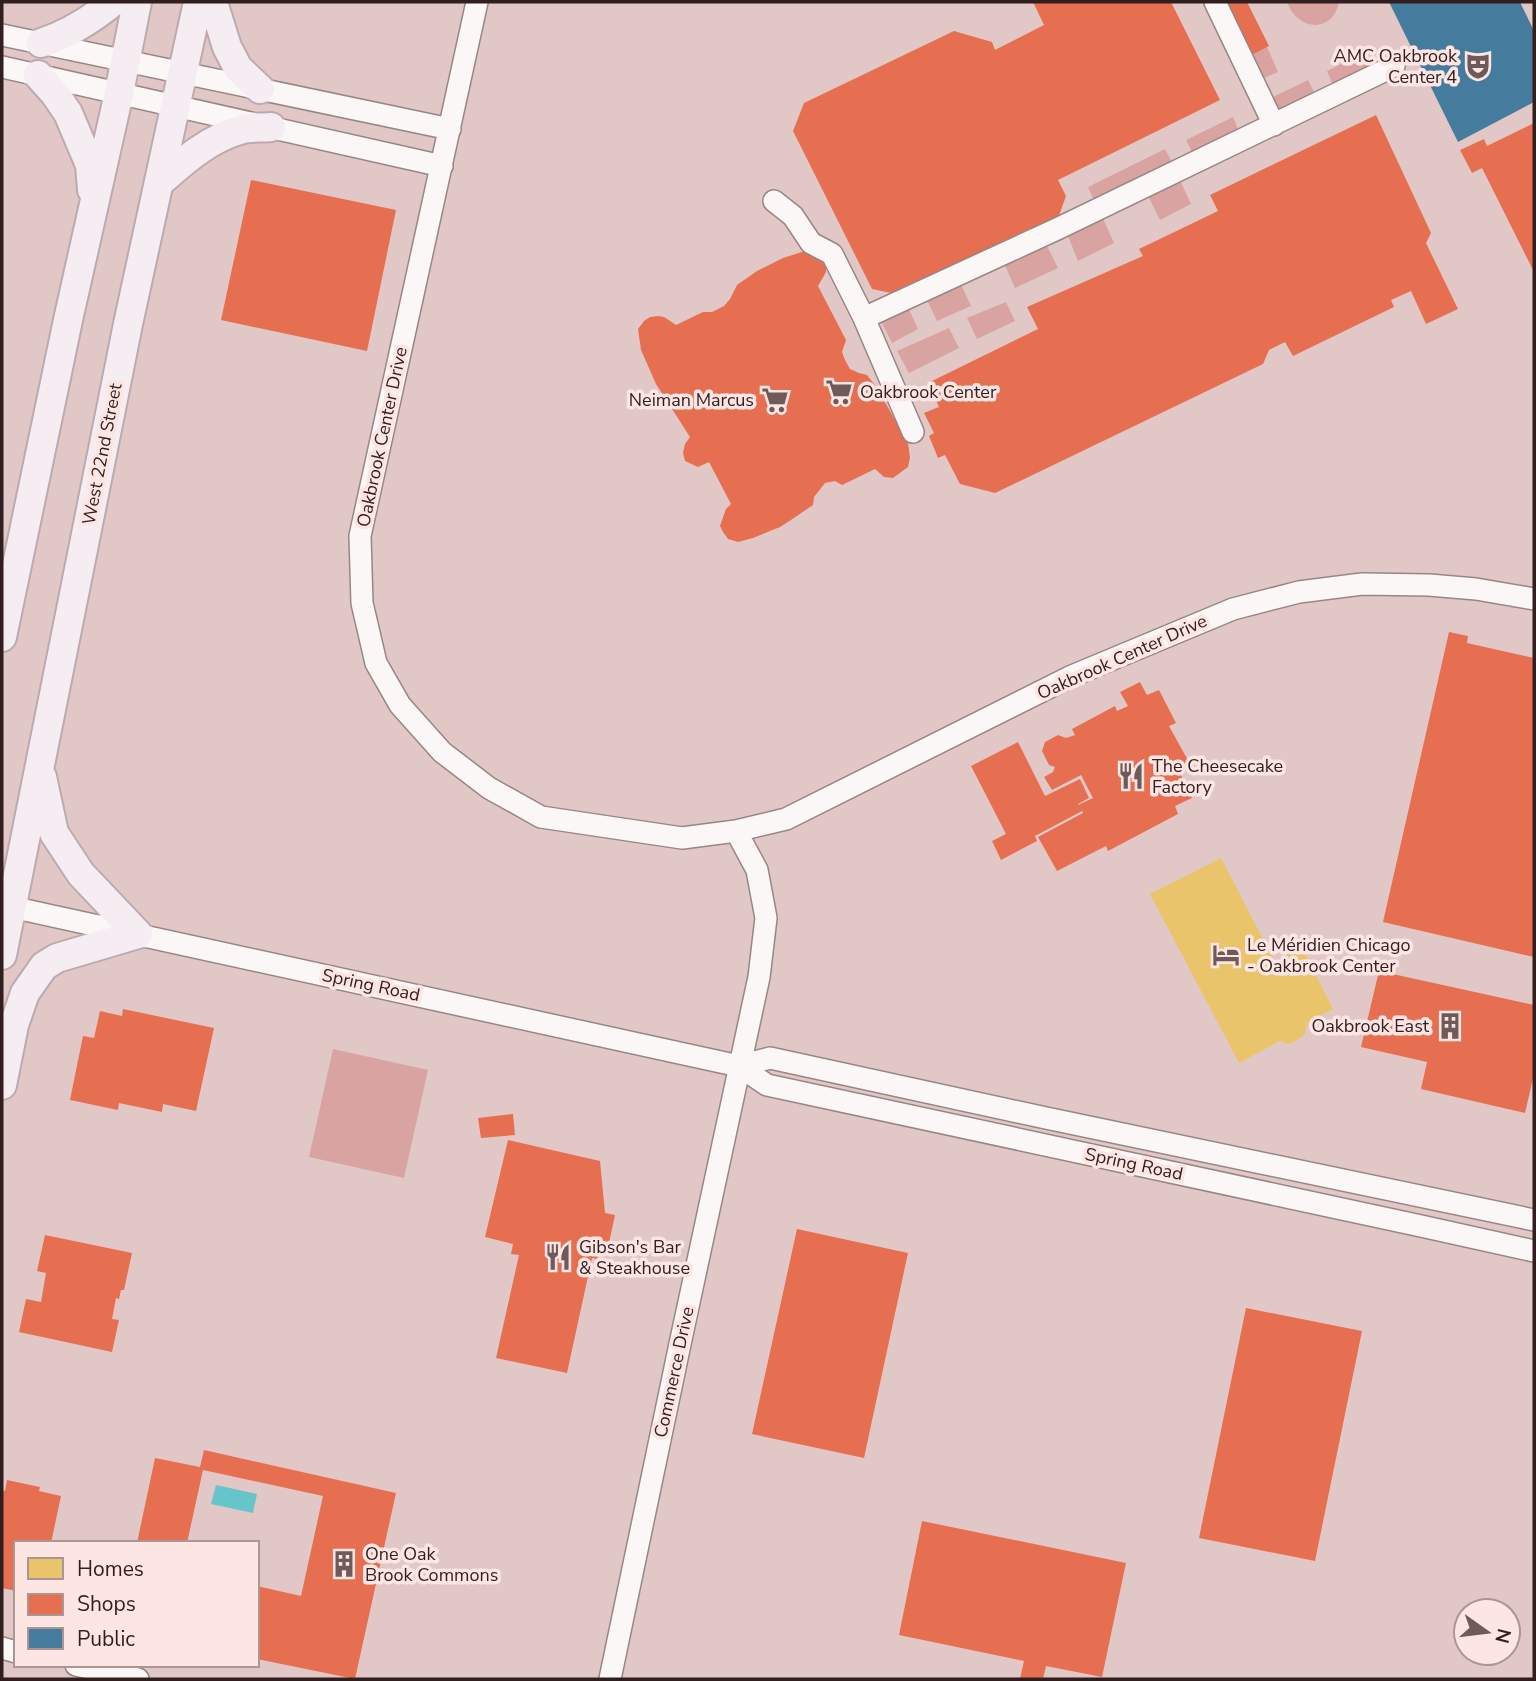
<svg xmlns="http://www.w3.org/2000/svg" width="1536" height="1681" viewBox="0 0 1536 1681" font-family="'Nunito Sans',sans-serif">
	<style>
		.green { fill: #d8a3a1 }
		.water { fill: #66c4ca }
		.homes { fill: #e9c46a }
		.shops { fill: #e76f51 }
		.public { fill: #457b9d }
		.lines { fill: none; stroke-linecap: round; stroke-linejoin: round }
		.minor-casing { stroke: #988685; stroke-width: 24 }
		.major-casing { stroke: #bdaab1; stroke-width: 32 }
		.minor { stroke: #faf7f6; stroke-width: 21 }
		.major { stroke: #f5edf1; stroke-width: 28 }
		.labels { text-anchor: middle; stroke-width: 7; stroke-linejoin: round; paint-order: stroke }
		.poi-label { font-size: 18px; fill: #301f1e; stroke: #fde5e3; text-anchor: start }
		.street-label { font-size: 18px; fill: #301f1e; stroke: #fde5e3 }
	</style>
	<rect width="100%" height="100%" fill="#e1c8c6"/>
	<path class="green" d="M 1287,2 L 1339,2 C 1333,33 1298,32 1287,2 Z
		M 1267,47 L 1278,72 L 1264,78 L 1253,54 Z
		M 1361,54 L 1370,72 L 1335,90 L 1327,71 Z
		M 1308,80 L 1317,98 L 1282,115 L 1273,97 Z
		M 1233,117 L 1240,134 L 1194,156 L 1186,140 Z
		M 1165,149 L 1175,168 L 1096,205 L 1088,187 Z
		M 1178,176 L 1191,204 L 1160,220 L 1146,192 Z
		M 1101,214 L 1114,243 L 1078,261 L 1066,231 Z
		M 1045,242 L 1058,268 L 1015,288 L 1003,261 Z
		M 960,282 L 971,306 L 937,321 L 926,298 Z
		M 1006,302 L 1015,321 L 977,339 L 967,318 Z
		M 908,307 L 918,329 L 892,343 L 881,321 Z
		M 949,328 L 959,348 L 909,373 L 897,351 Z
		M 333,1049 L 428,1070 L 404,1178 L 309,1157 Z"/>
	<path class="water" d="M 216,1485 L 257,1494 L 253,1513 L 211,1504 Z"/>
	<path class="homes" d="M 1221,858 L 1275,962 L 1302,947 L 1333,1009 L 1308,1022 L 1304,1036 L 1289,1044 L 1280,1041 L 1239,1063 L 1150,894 Z"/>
	<path class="shops" d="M 1033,2 L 1171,2 L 1220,100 L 1058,180 L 1066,196 L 1056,224 L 965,268 L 961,261 L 896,294 L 872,289 L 793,131 L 804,103 L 954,31 L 992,42 L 995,50 L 1044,25 Z
		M 1218,2 L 1247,2 L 1269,46 L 1246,58 Z
		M 1376,115 L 1431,233 L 1426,243 L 1458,309 L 1426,324 L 1411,291 L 1391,300 L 1394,307 L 1293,356 L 1285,342 L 1269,350 L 1263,364 L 995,493 L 960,484 L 945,455 L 938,458 L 929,436 L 934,433 L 924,413 L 939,407 L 928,383 L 1038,329 L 1027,307 L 1143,256 L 1139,249 L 1218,211 L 1210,195 Z
		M 1534,123 L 1534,272 L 1482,168 L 1472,173 L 1460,150 L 1484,139 L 1487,146 Z
		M 251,180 L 396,210 L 367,351 L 221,320 Z
		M 808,250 L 826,263 L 826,272 L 818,286 L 846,340 L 842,352 L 845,360 L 850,369 L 859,373 L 867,375 L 877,388 L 908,443 L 910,458 L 908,467 L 893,478 L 884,477 L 875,469 L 842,485 L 835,481 L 825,483 L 814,497 L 813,505 L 794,518 L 780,527 L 753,538 L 738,542 L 728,539 L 723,532 L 720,526 L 726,509 L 731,504 L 709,462 L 698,467 L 685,461 L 683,453 L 685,444 L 690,437 L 656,384 L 641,350 L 638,329 L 644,321 L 650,317 L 658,316 L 664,317 L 676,325 L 703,312 L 712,312 L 724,306 L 730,299 L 737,285 L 757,271 L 783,258 Z
		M 1449,632 L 1468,636 L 1467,643 L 1534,658 L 1534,957 L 1383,922 Z
		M 1140,682 L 1147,695 L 1159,690 L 1176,723 L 1169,726 L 1190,764 L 1179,771 L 1192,798 L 1175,806 L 1178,814 L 1108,851 L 1106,846 L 1057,871 L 1038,837 L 1083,813 L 1082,811 L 1035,836 L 1037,841 L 1001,860 L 992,841 L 1006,834 L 971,766 L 1018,742 L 1045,796 L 1080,779 L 1089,798 L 1078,804 L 1078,805 L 1093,798 L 1081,775 L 1052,790 L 1044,777 L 1053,772 L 1055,767 L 1049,765 L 1042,751 L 1045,742 L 1058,735 L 1066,738 L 1075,735 L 1072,729 L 1115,706 L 1117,711 L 1128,706 L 1120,692 Z
		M 1379,971 L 1534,1005 L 1534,1074 L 1525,1113 L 1421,1089 L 1427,1062 L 1361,1047 Z
		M 123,1009 L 214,1028 L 196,1111 L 163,1104 L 162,1112 L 119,1103 L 118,1110 L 70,1100 L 83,1036 L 94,1038 L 100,1011 L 122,1016 Z
		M 513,1114 L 515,1135 L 481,1138 L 478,1118 Z
		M 508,1140 L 600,1161 L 605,1213 L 615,1215 L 609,1243 L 601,1241 L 597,1259 L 592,1258 L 567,1373 L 496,1358 L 519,1255 L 511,1254 L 513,1244 L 485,1237 Z
		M 797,1229 L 908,1253 L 864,1458 L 752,1434 Z
		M 45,1235 L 132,1253 L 124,1290 L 121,1290 L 119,1299 L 116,1298 L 112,1319 L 119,1320 L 112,1352 L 19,1332 L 26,1299 L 41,1302 L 46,1273 L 37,1271 Z
		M 1246,1308 L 1362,1331 L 1315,1561 L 1199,1538 Z
		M 204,1450 L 396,1493 L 355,1679 L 257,1659 L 257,1586 L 301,1596 L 323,1496 L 203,1470 L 187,1543 L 137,1543 L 155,1458 L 200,1467 Z
		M 7,1480 L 40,1487 L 39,1491 L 61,1496 L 51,1543 L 16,1543 L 16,1591 L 2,1588 L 2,1490 L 5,1491 Z
		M 922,1521 L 1126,1563 L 1102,1677 L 1046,1666 L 1043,1679 L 1020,1679 L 1024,1661 L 899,1635 Z"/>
	<path class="public" d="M 1389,2 L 1520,2 L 1534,31 L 1534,102 L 1458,142 Z"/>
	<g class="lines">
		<defs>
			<path id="minor" d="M 477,2 L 360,536 L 362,603 L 376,663 L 400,705 L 442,752 L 489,788 L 541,817 L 682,838 L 736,831 L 786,819 L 1072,676 L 1233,609 L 1299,592 L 1362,584 L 1429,585 L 1476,589 L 1534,599
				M 1215,2 L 1274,125
				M 2,35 L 450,129
				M 2,67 L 442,166
				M 774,201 L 793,216 L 811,243 L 832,254 L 864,318 L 913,432
				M 864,318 L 1057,229 L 1394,66
				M 2,905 L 739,1066 L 767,1085 L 1421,1226 L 1534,1251
				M 739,1066 L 770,1058 L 1046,1118 L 1534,1220
				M 2,1648 L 16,1652
				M 76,1665 L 138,1679
				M 610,1679 L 680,1344 L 759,977 L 766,918 L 757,870 L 736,831"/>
			<path id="major" d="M 213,2 L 227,47 L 238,68 L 260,89
				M 41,43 C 69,34 91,20 113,2
				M 38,75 L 55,94 L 68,113 L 90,165 L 92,190
				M 159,183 C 184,161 209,138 243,129 C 251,127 262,128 271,127
				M 2,637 L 68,320 L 119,93 L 137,2
				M 2,955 L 128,324 L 198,2
				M 2,1085 L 14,1025 L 25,993 L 44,966 L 57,958 L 138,934 L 81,874 L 54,833 L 42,777"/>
		</defs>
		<use href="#minor" class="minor-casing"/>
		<use href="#major" class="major-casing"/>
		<use href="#minor" class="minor"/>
		<use href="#major" class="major"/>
	</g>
	<defs>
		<symbol id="theatre-bare" viewBox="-9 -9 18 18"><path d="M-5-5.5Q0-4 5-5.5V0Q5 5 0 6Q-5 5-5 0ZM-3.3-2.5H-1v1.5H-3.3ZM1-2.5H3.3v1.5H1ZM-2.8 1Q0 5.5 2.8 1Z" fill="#6e5a59" stroke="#fde5e3" stroke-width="2.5" paint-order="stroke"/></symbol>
		<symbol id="supermarket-bare" viewBox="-9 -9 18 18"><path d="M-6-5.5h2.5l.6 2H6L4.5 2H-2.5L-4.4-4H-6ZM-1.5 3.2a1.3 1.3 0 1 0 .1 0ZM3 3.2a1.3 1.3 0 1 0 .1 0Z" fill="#6e5a59" stroke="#fde5e3" stroke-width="2.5" paint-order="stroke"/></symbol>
		<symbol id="restaurant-bare" viewBox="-9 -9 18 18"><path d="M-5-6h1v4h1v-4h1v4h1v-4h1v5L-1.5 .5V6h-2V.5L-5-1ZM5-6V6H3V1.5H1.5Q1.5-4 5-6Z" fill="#6e5a59" stroke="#fde5e3" stroke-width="2.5" paint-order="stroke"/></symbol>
		<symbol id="hotel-bare" viewBox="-9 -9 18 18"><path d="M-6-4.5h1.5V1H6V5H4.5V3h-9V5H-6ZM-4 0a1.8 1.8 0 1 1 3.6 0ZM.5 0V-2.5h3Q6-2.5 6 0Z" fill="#6e5a59" stroke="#fde5e3" stroke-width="2.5" paint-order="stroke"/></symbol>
		<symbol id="building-bare" viewBox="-9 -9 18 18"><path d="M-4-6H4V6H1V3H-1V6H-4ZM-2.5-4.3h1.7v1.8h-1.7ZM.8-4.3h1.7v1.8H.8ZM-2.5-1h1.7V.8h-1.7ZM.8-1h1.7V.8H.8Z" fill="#6e5a59" stroke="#fde5e3" stroke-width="2.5" paint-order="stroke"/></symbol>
	</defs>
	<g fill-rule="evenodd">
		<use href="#theatre-bare" x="1459" y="47" width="38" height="38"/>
		<use href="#supermarket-bare" x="820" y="373" width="38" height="38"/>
		<use href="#supermarket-bare" x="756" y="381" width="38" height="38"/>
		<use href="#restaurant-bare" x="1112" y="757" width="38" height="38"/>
		<use href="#hotel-bare" x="1207" y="936" width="38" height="38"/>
		<use href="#building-bare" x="1431" y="1007" width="38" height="38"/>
		<use href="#restaurant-bare" x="539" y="1238" width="38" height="38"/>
		<use href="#building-bare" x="325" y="1545" width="38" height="38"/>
	</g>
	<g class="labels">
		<g class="poi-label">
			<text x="1457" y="62" text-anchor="end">AMC Oakbrook<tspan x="1457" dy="21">Center 4</tspan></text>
			<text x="860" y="398">Oakbrook Center</text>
			<text x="754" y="406" text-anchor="end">Neiman Marcus</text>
			<text x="1152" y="772">The Cheesecake<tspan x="1152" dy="21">Factory</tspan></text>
			<text x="1247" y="951">Le Méridien Chicago<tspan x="1247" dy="21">- Oakbrook Center</tspan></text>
			<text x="1429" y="1032" text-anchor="end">Oakbrook East</text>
			<text x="579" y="1253">Gibson's Bar<tspan x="579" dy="21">&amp; Steakhouse</tspan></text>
			<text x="365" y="1560">One Oak<tspan x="365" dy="21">Brook Commons</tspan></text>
		</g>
		<g class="street-label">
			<text transform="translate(382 437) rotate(-78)" y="6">Oakbrook Center Drive</text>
			<text transform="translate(102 454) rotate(-79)" y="6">West 22nd Street</text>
			<text transform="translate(1122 657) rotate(-24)" y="6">Oakbrook Center Drive</text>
			<text transform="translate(371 985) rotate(12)" y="6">Spring Road</text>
			<text transform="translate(1134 1164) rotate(12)" y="6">Spring Road</text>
			<text transform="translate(674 1372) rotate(-78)" y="6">Commerce Drive</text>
		</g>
	</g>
	<rect width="1536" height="1681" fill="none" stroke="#301f1e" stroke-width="7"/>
	<rect x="14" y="1541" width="245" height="126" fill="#fde5e3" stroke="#ab9694" stroke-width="2"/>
	<rect x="28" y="1558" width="35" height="21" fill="#e9c46a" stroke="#ab9694" stroke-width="2"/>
	<text x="77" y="1576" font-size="21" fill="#301f1e">Homes</text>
	<rect x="28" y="1594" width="35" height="21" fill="#e76f51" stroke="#ab9694" stroke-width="2"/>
	<text x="77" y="1611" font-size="21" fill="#301f1e">Shops</text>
	<rect x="28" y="1628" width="35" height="21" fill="#457b9d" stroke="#ab9694" stroke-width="2"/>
	<text x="77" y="1646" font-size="21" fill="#301f1e">Public</text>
	<g transform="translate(1487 1632) rotate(104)"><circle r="33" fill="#fde5e3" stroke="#ab9694" stroke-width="2"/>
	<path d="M0-5L12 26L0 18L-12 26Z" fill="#6e5a59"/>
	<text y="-10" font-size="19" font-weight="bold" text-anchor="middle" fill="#301f1e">N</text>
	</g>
</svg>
